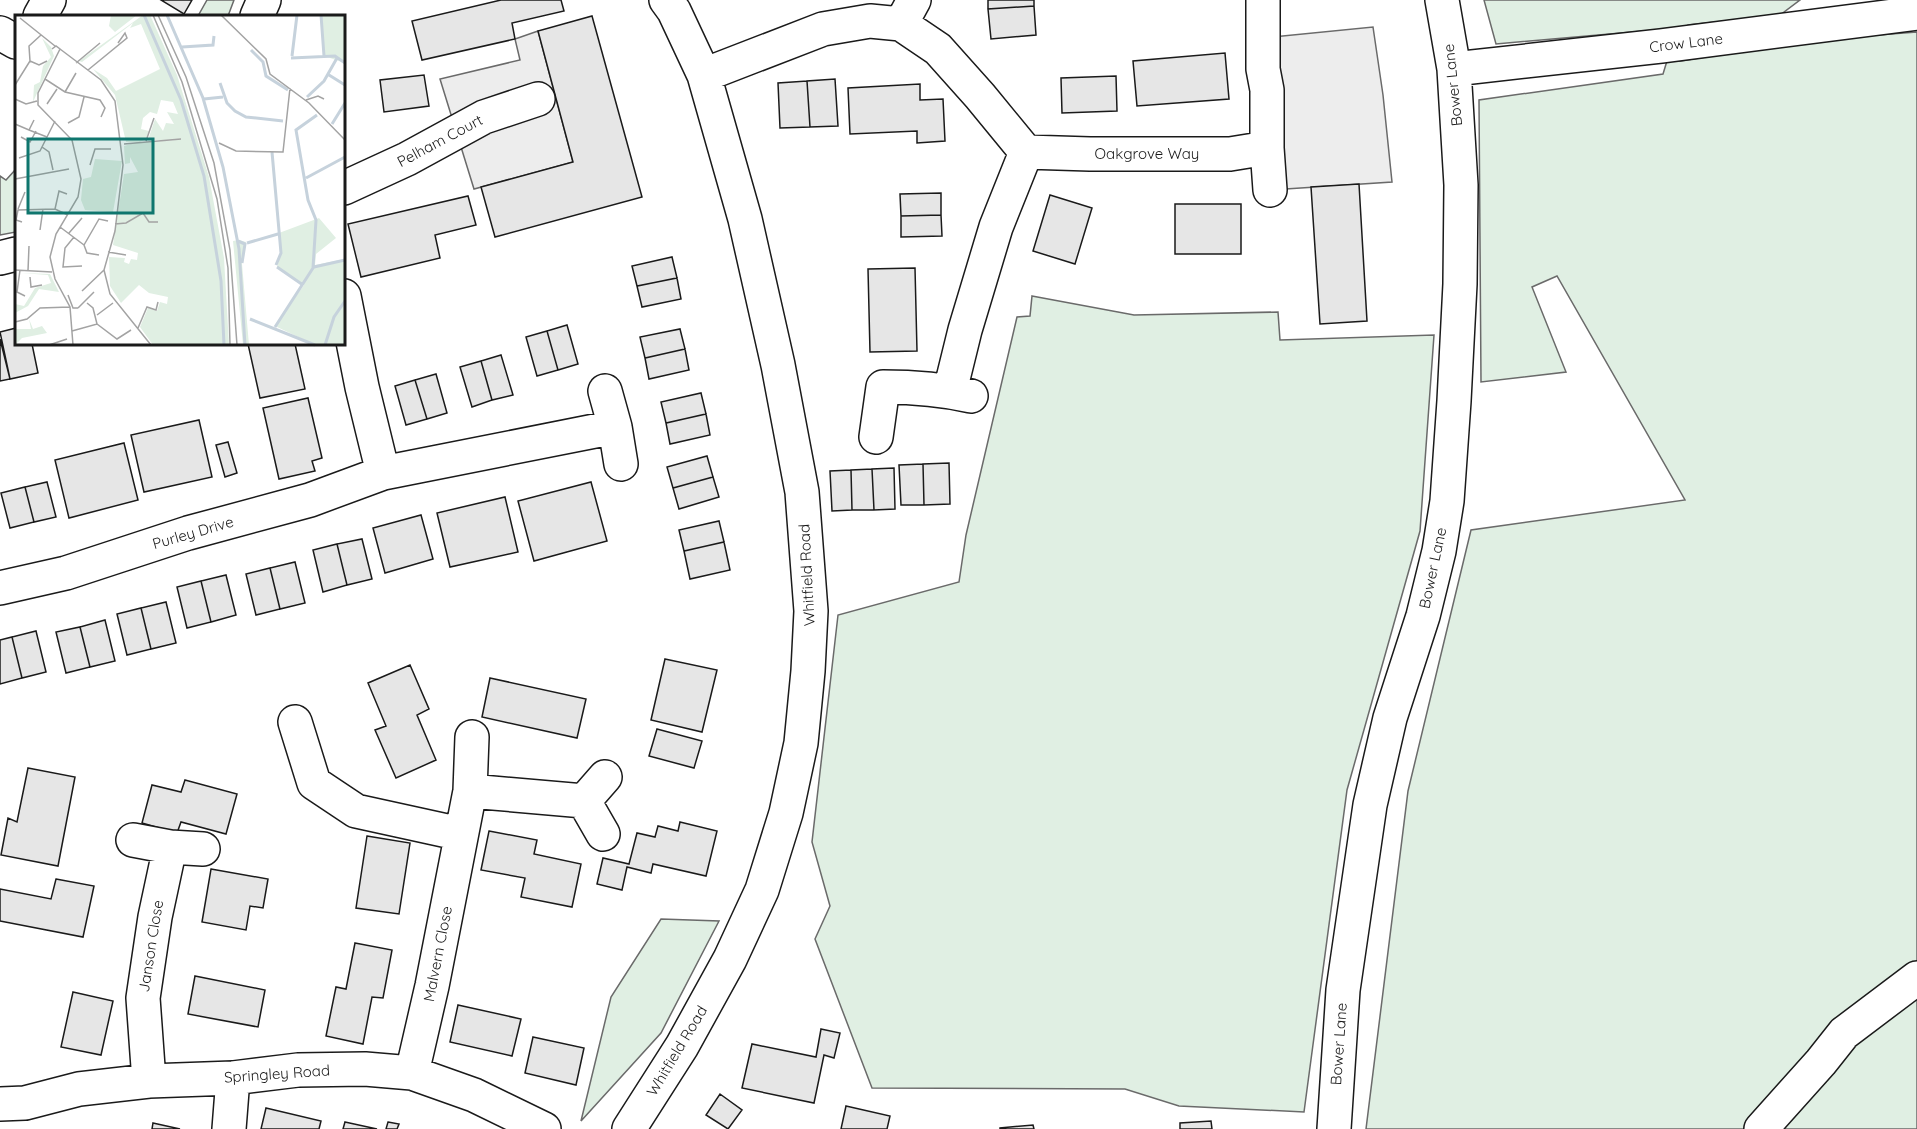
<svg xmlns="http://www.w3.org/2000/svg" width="1917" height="1129" viewBox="0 0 1917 1129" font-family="Quicksand,sans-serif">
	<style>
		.green { fill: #e0efe3; stroke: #6a6a6a; stroke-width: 1.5 }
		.parking { fill: #ededed; stroke: #6a6a6a; stroke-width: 1.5 }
		.building { fill: #e6e6e6; stroke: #1a1a1a; stroke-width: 1.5 }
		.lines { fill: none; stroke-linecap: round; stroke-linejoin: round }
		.minor-casing { stroke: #1a1a1a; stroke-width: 36 }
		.minor { stroke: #fff; stroke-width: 33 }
		.labels { text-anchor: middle; stroke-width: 4.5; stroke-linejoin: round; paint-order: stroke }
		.street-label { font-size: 15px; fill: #1a1a1a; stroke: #fff }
		.inset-river { fill: none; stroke: #c6d2dc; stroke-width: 3 }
		.inset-road { fill: none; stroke: #a3a3a3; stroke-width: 1.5 }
		.view { fill: #0f766e; fill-opacity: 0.15; stroke: #0f766e; stroke-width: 3 }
		.inset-edge { fill: none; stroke: #1a1a1a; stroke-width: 3 }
	</style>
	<rect width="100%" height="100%" fill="#fff"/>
	<path class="green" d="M 207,0 L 234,0 L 228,16 L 198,16 Z
		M 1484,0 L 1800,0 L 1780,15 L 1688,25 L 1680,61 L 1813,40 L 1917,32 L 1917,1129 L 1366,1129 L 1408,791 L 1471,530 L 1685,500 L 1557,276 L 1532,287 L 1566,372 L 1481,382 L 1479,100 L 1663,74 L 1677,28 L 1496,44 Z
		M 16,169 L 16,232 L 0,235 L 0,176 L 6,180 Z
		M 1032,296 L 1134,315 L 1278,312 L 1280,340 L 1434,335 L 1420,531 L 1347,790 L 1304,1112 L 1179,1106 L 1125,1089 L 872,1088 L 815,939 L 830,906 L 812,842 L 838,615 L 959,582 L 966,535 L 1017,317 L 1030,316 Z
		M 661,919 L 719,921 L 661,1033 L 581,1121 L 611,997 Z"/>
	<path class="parking" d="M 1373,27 L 1383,95 L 1392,182 L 1270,190 L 1263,38 Z
		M 538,31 L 573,162 L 474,189 L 440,79 L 520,60 L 515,39 Z"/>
	<path class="building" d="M 161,0 L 192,0 L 184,14 Z
		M 501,0 L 561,0 L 564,11 L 512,23 L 515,39 L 422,60 L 412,21 Z
		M 988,0 L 1034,0 L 1034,6 L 988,9 Z
		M 1034,6 L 1036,35 L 991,39 L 988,9 Z
		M 592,16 L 642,197 L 495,237 L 481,187 L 573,162 L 538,31 Z
		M 1225,53 L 1229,99 L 1137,106 L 1133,61 Z
		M 424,75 L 429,106 L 384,112 L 380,80 Z
		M 1116,76 L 1117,111 L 1062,113 L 1061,78 Z
		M 835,79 L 838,126 L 810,127 L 807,81 Z
		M 807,81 L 810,127 L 780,128 L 778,83 Z
		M 920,84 L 920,100 L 943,99 L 945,141 L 917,143 L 917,131 L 850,134 L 848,88 Z
		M 1359,184 L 1367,321 L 1320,324 L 1311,187 Z
		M 941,193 L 941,215 L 901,216 L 900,194 Z
		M 1050,195 L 1092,208 L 1075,264 L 1033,251 Z
		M 468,196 L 476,225 L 435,235 L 440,258 L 361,277 L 348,224 Z
		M 1175,204 L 1241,204 L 1241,254 L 1175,254 Z
		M 941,215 L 942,236 L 901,237 L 901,216 Z
		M 672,257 L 677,278 L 637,286 L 632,266 Z
		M 915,268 L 917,351 L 870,352 L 868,269 Z
		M 677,278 L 681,299 L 642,307 L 637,286 Z
		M 567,325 L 578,364 L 558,370 L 547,331 Z
		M 16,328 L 16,344 L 32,344 L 38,373 L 10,379 L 0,332 Z
		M 680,329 L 685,349 L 645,358 L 640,337 Z
		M 547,331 L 558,370 L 537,376 L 526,337 Z
		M 0,339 L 10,379 L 0,381 Z
		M 248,344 L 295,344 L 305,389 L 260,398 Z
		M 685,349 L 689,370 L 649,379 L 645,358 Z
		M 501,355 L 513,395 L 492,400 L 481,361 Z
		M 481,361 L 492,400 L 472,407 L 460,367 Z
		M 436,374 L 447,413 L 427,419 L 415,380 Z
		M 415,380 L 427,419 L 406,425 L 395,386 Z
		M 701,393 L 706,414 L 666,423 L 661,402 Z
		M 308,398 L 322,458 L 312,461 L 315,471 L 279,479 L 263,408 Z
		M 706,414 L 710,435 L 670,444 L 666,423 Z
		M 199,420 L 212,477 L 144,492 L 131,435 Z
		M 228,442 L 237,473 L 225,477 L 216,445 Z
		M 124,443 L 138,500 L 69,518 L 55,460 Z
		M 707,456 L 713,477 L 673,488 L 667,467 Z
		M 949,463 L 950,504 L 924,505 L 923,464 Z
		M 923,464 L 924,505 L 901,505 L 899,465 Z
		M 894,468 L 895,509 L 874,510 L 872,469 Z
		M 872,469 L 874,510 L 852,510 L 851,470 Z
		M 851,470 L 852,510 L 832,511 L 830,471 Z
		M 713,477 L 719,497 L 679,509 L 673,488 Z
		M 47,482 L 56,517 L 34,522 L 25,487 Z
		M 591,482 L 607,541 L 534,561 L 518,501 Z
		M 25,487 L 34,522 L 10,528 L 1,493 Z
		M 505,497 L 518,552 L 450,567 L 437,513 Z
		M 421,515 L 433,559 L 385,573 L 373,528 Z
		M 719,521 L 724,542 L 684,551 L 679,530 Z
		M 362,539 L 372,579 L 347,585 L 337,544 Z
		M 724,542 L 730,570 L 690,579 L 684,551 Z
		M 337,544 L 347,585 L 323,592 L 313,550 Z
		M 295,562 L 305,603 L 280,609 L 270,568 Z
		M 270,568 L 280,609 L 256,615 L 246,574 Z
		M 226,575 L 236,615 L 211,622 L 201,581 Z
		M 201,581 L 211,622 L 187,628 L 177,587 Z
		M 166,602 L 176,643 L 151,649 L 141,608 Z
		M 141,608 L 151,649 L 127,655 L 117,614 Z
		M 105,620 L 115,661 L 90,667 L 80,627 Z
		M 80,627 L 90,667 L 66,673 L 56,632 Z
		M 36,631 L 46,672 L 22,678 L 12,637 Z
		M 12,637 L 22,678 L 0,684 L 0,640 Z
		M 665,659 L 717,670 L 702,732 L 651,720 Z
		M 410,665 L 429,709 L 417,715 L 436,760 L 396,778 L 375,730 L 386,726 L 368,683 Z
		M 490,678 L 586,699 L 577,738 L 482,717 Z
		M 657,729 L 702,741 L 694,768 L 649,756 Z
		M 28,768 L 75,777 L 58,866 L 1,855 L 8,818 L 17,822 Z
		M 185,780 L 237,794 L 226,834 L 181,822 L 177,833 L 142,823 L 152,785 L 181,792 Z
		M 680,822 L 717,831 L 706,876 L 653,864 L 651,873 L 627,867 L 622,890 L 597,884 L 603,858 L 629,864 L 637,833 L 655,837 L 658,826 L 678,831 Z
		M 489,831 L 537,840 L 534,854 L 581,864 L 572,907 L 521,897 L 525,878 L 481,870 Z
		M 367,836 L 410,843 L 399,914 L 356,908 Z
		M 211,869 L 268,879 L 263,908 L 250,906 L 246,930 L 202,922 Z
		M 56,879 L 94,886 L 83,937 L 0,921 L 0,889 L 51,899 Z
		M 355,943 L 392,950 L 383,998 L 372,997 L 363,1044 L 326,1036 L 336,987 L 346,989 Z
		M 195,976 L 265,990 L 258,1027 L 188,1014 Z
		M 73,992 L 113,1001 L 101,1055 L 61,1047 Z
		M 458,1005 L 521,1019 L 512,1056 L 450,1042 Z
		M 821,1029 L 840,1033 L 834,1058 L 824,1055 L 814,1103 L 742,1088 L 752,1044 L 816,1057 Z
		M 533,1037 L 584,1048 L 576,1085 L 525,1073 Z
		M 720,1094 L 742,1110 L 728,1129 L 706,1115 Z
		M 846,1106 L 890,1116 L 887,1129 L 841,1129 Z
		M 266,1108 L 321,1121 L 319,1129 L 261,1129 Z
		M 1211,1121 L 1212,1129 L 1180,1129 L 1180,1123 Z
		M 345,1122 L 377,1129 L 343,1129 Z
		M 388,1122 L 399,1124 L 397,1129 L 386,1129 Z
		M 153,1123 L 180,1129 L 152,1129 Z
		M 1033,1125 L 1034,1129 L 1000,1129 L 1000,1128 Z"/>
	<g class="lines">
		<defs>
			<path id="minor" d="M 1263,0 L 1263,69 L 1267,90 L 1267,148 L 1270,190
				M 40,16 L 49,0
				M 257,16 L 264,0
				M 901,24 L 914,0
				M 0,33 L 16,42
				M 1454,69 L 1661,46 L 1917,13
				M 704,75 L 823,29 L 870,21 L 901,24 L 938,49 L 980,96 L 1026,152
				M 344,188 L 407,159 L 484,117 L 538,99
				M 0,258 L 16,254
				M 344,296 L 362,387 L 383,473
				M 605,391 L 615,427
				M 950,391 L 965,330 L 996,227 L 1026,152 L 1090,154 L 1230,154 L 1267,148
				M 876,437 L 883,387 C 913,387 941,389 971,396
				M 0,588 L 66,573 L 188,533 L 310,500 L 383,473 L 615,427 L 621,464
				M 295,722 L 314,783 L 356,811 L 461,834
				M 470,791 L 472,737
				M 584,801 L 605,777
				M 133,840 L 170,847 L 203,849
				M 412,1073 L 432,986 L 470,791 L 584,801 L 603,834
				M 149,1081 L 143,998 L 155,917 L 170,847
				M 0,1104 L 25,1103 L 79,1089 L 149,1081 L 233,1078 L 298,1070 L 365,1069 L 412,1073 L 474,1095 L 544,1129
				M 229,1129 L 233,1078
				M 629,1129 L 682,1046 L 730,959 L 762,890 L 786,813 L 801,743 L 808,671 L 811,611 L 802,492 L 778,365 L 745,219 L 704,75 L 674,11 L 666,0
				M 1334,1129 L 1343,990 L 1370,805 L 1390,718 L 1423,616 L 1439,551 L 1447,501 L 1454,401 L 1460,284 L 1461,185 L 1454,69 L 1442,0
				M 1761,1129 L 1821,1062 L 1844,1033 L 1917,978"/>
		</defs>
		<use href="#minor" class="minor-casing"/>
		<use href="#minor" class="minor"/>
	</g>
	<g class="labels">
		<g class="street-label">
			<text transform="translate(1686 43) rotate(-7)" y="5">Crow Lane</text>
			<text transform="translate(1453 85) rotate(-96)" y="5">Bower Lane</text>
			<text transform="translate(440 141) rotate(-28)" y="5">Pelham Court</text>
			<text x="1147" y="159">Oakgrove Way</text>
			<text transform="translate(193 533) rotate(-16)" y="5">Purley Drive</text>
			<text transform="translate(1433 568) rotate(-78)" y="5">Bower Lane</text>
			<text transform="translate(807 575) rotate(-93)" y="5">Whitfield Road</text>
			<text transform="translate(151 946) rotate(-81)" y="5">Janson Close</text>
			<text transform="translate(438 954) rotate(-79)" y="5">Malvern Close</text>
			<text transform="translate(1339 1044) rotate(-86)" y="5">Bower Lane</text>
			<text transform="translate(677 1051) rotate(-59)" y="5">Whitfield Road</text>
			<text transform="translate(277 1074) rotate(-4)" y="5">Springley Road</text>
		</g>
	</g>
	<g transform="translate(15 15)">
		<rect width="330" height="330" fill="#fff"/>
		<path d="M 96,0 L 122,0 L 100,17 L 94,11 ZM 128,0 L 135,0 L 162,60 L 194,162 L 209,243 L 214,330 L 138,330 L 125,312 L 133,293 L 142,296 L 145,287 L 152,289 L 153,282 L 134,278 L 124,270 L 106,288 L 95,271 L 94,242 L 110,243 L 109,247 L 114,249 L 116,244 L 122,245 L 123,238 L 98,230 L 109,159 L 123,157 L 115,142 L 115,148 L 110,149 L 109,131 L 122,127 L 111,127 L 100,80 L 78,54 L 92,63 L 101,76 L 145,54 L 126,9 L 115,13 L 118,8 L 67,47 L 64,46 ZM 146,85 L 158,87 L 163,99 L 152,97 L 159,109 L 151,108 L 148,116 L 140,104 L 133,125 L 160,125 L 123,128 L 131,124 L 134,116 L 126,114 L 128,103 L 135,97 L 142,99 ZM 306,0 L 330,0 L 330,48 L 309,41 ZM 27,23 L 36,32 L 39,41 L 18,87 L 19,70 L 25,67 L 28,51 L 36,42 ZM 80,144 L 107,146 L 98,197 L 70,195 L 66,185 L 68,164 L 76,162 ZM 304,203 L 321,223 L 301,239 L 300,250 L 330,244 L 330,330 L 300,330 L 260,311 L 289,270 L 262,252 L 266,238 L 264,218 ZM 224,225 L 231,227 L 227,249 L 234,330 L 228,330 L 218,226 ZM 6,258 L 35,259 L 44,277 L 24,274 L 13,291 L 0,298 L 0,289 L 9,291 L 20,273 L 36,268 L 33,260 ZM 14,304 L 18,314 L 27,311 L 32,318 L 7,323 L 0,330 L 0,314 L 16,314 Z" fill="#e0efe3" fill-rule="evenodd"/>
		<path class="inset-river" d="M 129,0 L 166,85 L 189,161 L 206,266 L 209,330M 152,0 L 188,83 L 208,152 L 224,234 L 230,330M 306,0 L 309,41M 167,32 L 198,30 L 199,21M 236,35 L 248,47 L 251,61 L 273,75M 277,41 L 282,0M 276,43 L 320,41 L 330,48M 314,60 L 330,70M 205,68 L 212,88 L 220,96 L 231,102 L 268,106M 292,82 L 309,66 L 322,43M 189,84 L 208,82M 317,109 L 330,88M 257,137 L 266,238 L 261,250M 291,163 L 330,142M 223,226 L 230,229 L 227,248M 232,228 L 263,219M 262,252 L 288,270M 299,252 L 330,245M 235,304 L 300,330M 260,312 L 298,253 L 301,205 L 293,185 L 281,115 L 302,100M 310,330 L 319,302 L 330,286"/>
		<path class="inset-road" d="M 138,0 L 167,67 L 202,184 L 213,253 L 215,330M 143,0 L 171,62 L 199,148 L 215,235 L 222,330M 206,0 L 251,44 L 255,59 L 294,88 L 330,125M 5,3 L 40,31M 37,34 L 41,31 L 45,34 L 23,78 L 23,90 L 57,125 L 66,164 L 63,182 L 41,219 L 35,242 L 40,264 L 55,292 L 58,330M 45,34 L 86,65 L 100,86 L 108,150 L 100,216 L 89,255 L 95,279 L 136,330M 15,46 L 24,50 L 32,46M 61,48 L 85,28M 73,55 L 112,23 L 110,18 L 103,28M 30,64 L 50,77 L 85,85 L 90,93 L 86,102M 0,70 L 15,46 L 14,31 L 26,20M 50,77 L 61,58M 0,84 L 11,89 L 22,86M 291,85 L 303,81 L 309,84M 32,89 L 42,74M 53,108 L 64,102 L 69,82M 0,109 L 14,115 L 19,105M 14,115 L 32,122M 6,122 L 15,127 L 21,116M 131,126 L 139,103M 204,128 L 221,136 L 268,137 L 275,73M 109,129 L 166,124M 27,132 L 34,137 L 38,155M 4,143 L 25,136 L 40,106M 75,150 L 80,134 L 96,134M 0,164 L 54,154M 3,194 L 10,177M 40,194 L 44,176 L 52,179M 7,207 L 1,205 L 3,195 L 40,194 L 53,200M 100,209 L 111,208 L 128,198 L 134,207 L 143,207M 45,212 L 69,230 L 84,204 L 93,206M 25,215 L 28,194M 54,218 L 67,203M 59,222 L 50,233 L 48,252 L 67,251M 69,230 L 72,238 L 84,240M 93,237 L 111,240M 0,255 L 37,257M 5,255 L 2,277 L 10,281M 13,256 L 14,231M 15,262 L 16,272 L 27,270M 67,276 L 89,255M 53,280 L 58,293 L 63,293M 72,288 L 78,293 L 82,309M 63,293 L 79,277M 82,300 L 98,288M 0,307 L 12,304 L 25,293 L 55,292M 123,313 L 132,292 L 141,295 L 143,287M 57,316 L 82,309 L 102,324 L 116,315M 34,330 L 52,324"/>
		<path class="view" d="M 13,124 L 138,124 L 138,198 L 13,198 Z"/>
		<rect width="330" height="330" class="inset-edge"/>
	</g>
</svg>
